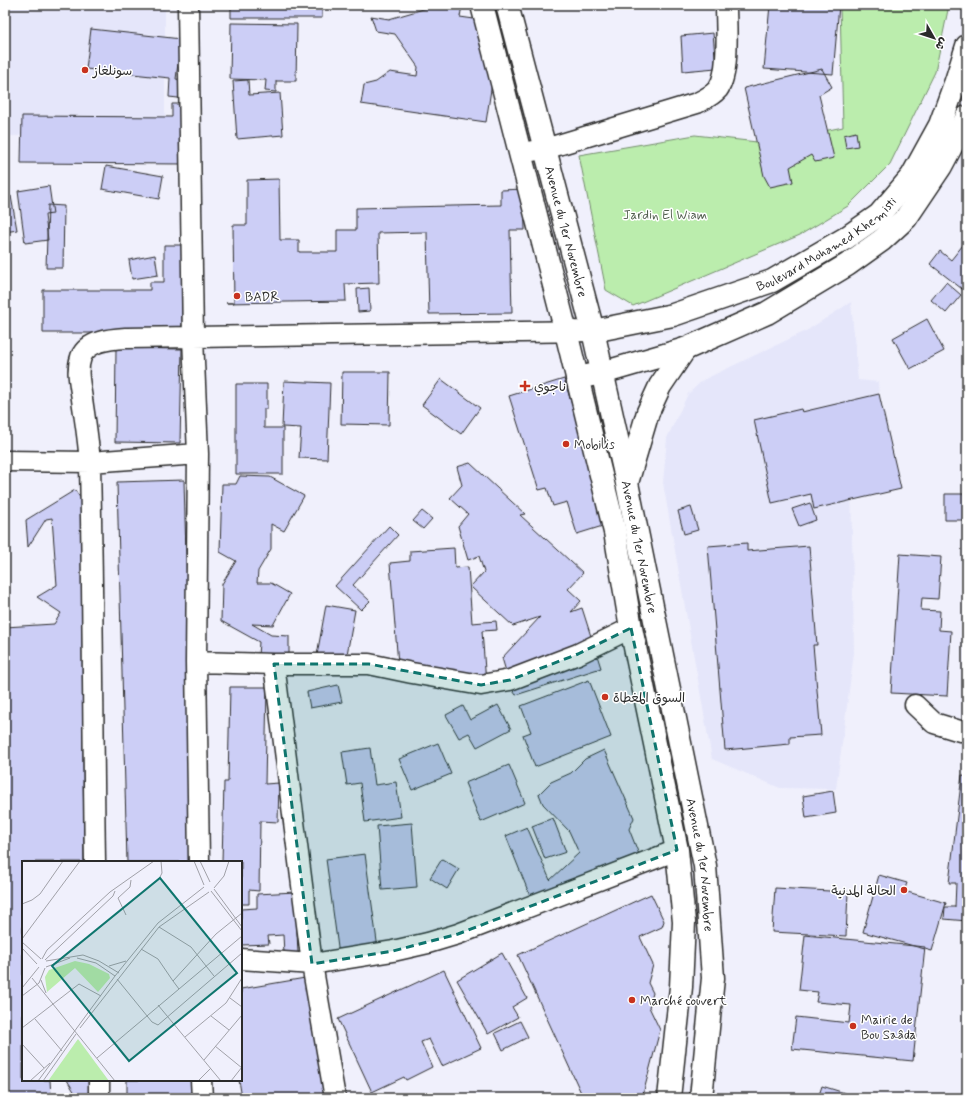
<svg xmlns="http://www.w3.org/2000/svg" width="972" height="1103" viewBox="0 0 972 1103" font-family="Mynerve,'Playpen Sans Arabic',sans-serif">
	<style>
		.built { fill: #e5e6fa }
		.green { fill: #bbedad; stroke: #738c6c }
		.building { fill: #cccef6; stroke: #2b2b2b }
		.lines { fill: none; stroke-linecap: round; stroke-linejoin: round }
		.street-casing { stroke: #2b2b2b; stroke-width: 23 }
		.secondary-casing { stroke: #2b2b2b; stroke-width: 25 }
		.primary-casing { stroke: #2b2b2b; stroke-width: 25 }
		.street { stroke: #fff; stroke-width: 20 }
		.secondary { stroke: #fff; stroke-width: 22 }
		.primary { stroke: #fff; stroke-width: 22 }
		.marked { fill: #0f766e; fill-opacity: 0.2; stroke: #0f766e; stroke-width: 3; stroke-dasharray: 8 5; stroke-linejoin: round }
		.poi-dot { fill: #c8321e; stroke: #fff; stroke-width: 1.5 }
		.labels { text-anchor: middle; stroke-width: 3; stroke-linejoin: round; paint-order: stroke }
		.poi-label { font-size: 13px; fill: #2b2b2b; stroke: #fff; text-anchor: start }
		.park-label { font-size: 13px; fill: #4f5c4c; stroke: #fff }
		.street-label { font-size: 13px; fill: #2b2b2b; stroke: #fff }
		.inset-road { fill: none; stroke: #a1a1a8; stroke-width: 1 }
		.view { fill: #0f766e; fill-opacity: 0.15; stroke: #0f766e; stroke-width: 2 }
		.inset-edge { fill: none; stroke: #2b2b2b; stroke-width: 2 }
	</style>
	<rect width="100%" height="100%" fill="#f0f0fc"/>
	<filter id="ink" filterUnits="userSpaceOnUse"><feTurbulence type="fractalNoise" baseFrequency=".025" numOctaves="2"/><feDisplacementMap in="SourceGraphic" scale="8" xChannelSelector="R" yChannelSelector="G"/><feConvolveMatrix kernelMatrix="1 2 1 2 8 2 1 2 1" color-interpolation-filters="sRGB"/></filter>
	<g filter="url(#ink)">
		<path class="built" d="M 5,5 L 165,5 L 165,134 L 5,136 Z
			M 851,302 L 858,380 L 878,382 L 883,478 L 851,475 L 854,653 L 836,789 L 780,788 L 712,759 L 663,483 L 667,438 L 688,394 L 703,380 L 806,331 Z"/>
		<path class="green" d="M 840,5 L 949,5 L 935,72 L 890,164 L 848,206 L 800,235 L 633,306 L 606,290 L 579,155 L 695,135 L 766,143 L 843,127 Z"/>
		<path class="building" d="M 231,5 L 322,5 L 322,18 L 231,18 Z
			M 428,5 L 462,5 L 460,17 L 474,19 L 492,83 L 486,122 L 361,104 L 364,85 L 376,82 L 390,72 L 417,76 L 418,67 L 395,34 L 376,31 L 371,16 L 389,19 L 427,8 Z
			M 770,5 L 839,5 L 833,74 L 764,69 Z
			M 231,23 L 297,24 L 296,81 L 276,81 L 276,92 L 265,91 L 266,80 L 230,79 Z
			M 91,29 L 181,39 L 176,79 L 189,81 L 187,99 L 169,97 L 170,78 L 86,69 Z
			M 713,33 L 716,68 L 683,71 L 681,36 Z
			M 822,69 L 832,87 L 819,95 L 834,158 L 815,162 L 811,155 L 790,167 L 793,182 L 770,187 L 764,176 L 744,88 Z
			M 248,80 L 249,95 L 280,93 L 283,135 L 237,139 L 233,81 Z
			M 172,104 L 188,104 L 187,164 L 21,163 L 22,116 L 172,117 Z
			M 856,132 L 858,146 L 846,148 L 844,135 Z
			M 106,166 L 163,176 L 159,199 L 102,189 Z
			M 279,179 L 280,240 L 299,240 L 299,252 L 337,252 L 337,230 L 356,230 L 356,208 L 501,205 L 501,190 L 524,189 L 525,230 L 510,230 L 512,313 L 429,314 L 427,232 L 378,233 L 379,283 L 345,284 L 346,301 L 226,303 L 234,303 L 233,225 L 247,225 L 247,180 Z
			M 49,186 L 53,214 L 45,215 L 48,240 L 25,243 L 18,191 Z
			M 11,196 L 17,230 L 5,232 L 5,197 Z
			M 48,205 L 64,206 L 63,268 L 46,268 Z
			M 967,240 L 967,291 L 966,292 L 930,264 L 940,251 L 951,260 Z
			M 164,245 L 182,245 L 182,333 L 43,333 L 43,290 L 150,290 L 150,282 L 164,282 Z
			M 155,255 L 158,275 L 132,279 L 129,260 Z
			M 946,282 L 961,295 L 946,313 L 931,300 Z
			M 369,288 L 370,311 L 358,312 L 357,289 Z
			M 927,319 L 944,351 L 910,369 L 893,338 Z
			M 116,348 L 182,349 L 180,443 L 115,442 Z
			M 342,372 L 390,372 L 389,425 L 341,424 Z
			M 441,379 L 480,408 L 461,434 L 422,405 Z
			M 564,379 L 609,524 L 577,534 L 567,502 L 553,506 L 547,488 L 539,490 L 509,396 Z
			M 284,381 L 330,383 L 327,459 L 299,458 L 301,428 L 282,427 Z
			M 236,384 L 267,384 L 267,409 L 264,409 L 264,428 L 283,428 L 283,474 L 236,474 Z
			M 879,394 L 901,489 L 814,509 L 811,494 L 772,503 L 754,420 L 801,409 L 802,412 Z
			M 470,463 L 525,514 L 520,515 L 583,573 L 568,589 L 581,601 L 571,612 L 582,608 L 601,668 L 516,695 L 511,688 L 502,658 L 540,617 L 513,626 L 472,588 L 471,586 L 484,572 L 479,556 L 468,560 L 458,526 L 468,514 L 450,498 L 462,485 L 457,467 Z
			M 240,476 L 270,477 L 304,496 L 284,531 L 271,524 L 271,549 L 258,571 L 257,583 L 271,583 L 290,594 L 273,625 L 252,624 L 271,635 L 289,636 L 289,663 L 258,656 L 259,642 L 221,621 L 222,584 L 236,561 L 220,552 L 222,484 L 236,484 Z
			M 184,480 L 194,862 L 127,862 L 117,482 Z
			M 75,490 L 81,499 L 84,862 L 23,862 L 23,1080 L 50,1080 L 51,1098 L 22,1098 L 20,1097 L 20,1098 L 5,1098 L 5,627 L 54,624 L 61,613 L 37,597 L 57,585 L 52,518 L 46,519 L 28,547 L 26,520 Z
			M 945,494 L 967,494 L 967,555 L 966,520 L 945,520 Z
			M 810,503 L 816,520 L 799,526 L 792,509 Z
			M 691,507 L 698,530 L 684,534 L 678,511 Z
			M 422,511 L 432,519 L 423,529 L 413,521 Z
			M 389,526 L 398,535 L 353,585 L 370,601 L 361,610 L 335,586 Z
			M 747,543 L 747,551 L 809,546 L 817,645 L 813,645 L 821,735 L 790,737 L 790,744 L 725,750 L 708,546 Z
			M 454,548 L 455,568 L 468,567 L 472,623 L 496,621 L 497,630 L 482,631 L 486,683 L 399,677 L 390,563 L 410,561 L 410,551 Z
			M 5,554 L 7,554 L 7,622 L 5,622 Z
			M 900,554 L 941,557 L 938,599 L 922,598 L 921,610 L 940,611 L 939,630 L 951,631 L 947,696 L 891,693 Z
			M 326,605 L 355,610 L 346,660 L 317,655 Z
			M 589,680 L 611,737 L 535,767 L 523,735 L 531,732 L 521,706 Z
			M 338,685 L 342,702 L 310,708 L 307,692 Z
			M 230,687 L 267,687 L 265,784 L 279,783 L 278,822 L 260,821 L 259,891 L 249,890 L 249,904 L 241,904 L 241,862 L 222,862 L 224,782 L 228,782 Z
			M 498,705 L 511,729 L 477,747 L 469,733 L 459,738 L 446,715 L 463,706 L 470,720 Z
			M 438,743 L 451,774 L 412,790 L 399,759 Z
			M 370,748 L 375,785 L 396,782 L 401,817 L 365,822 L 360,783 L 347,785 L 342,752 Z
			M 604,750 L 634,818 L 629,829 L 640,857 L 532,901 L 506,836 L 527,827 L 550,880 L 579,853 L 569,831 L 543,804 L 539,794 L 551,782 L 571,773 L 585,759 Z
			M 509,765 L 525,803 L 481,822 L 465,783 Z
			M 962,775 L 967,776 L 967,921 L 944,919 L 945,907 L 955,907 L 956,883 L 949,883 Z
			M 833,791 L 836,813 L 806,818 L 803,796 Z
			M 553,818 L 566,852 L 545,859 L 532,826 Z
			M 412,823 L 417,887 L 382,890 L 377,826 Z
			M 365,854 L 378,949 L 339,955 L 326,859 Z
			M 442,859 L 459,869 L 447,889 L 430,878 Z
			M 879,875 L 907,883 L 904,891 L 946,903 L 932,951 L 863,932 Z
			M 775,888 L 848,892 L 846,936 L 772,932 Z
			M 295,892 L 298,953 L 284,953 L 283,935 L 268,936 L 269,944 L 241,945 L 241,909 L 257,908 L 257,894 Z
			M 651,894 L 664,921 L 662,927 L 640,937 L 653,965 L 648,983 L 653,993 L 649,1007 L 660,1030 L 642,1098 L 592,1098 L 582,1095 L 518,955 Z
			M 805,935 L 925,947 L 913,1061 L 792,1049 L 796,1017 L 849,1023 L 851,1005 L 816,1002 L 818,992 L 799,990 Z
			M 502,953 L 527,998 L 512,1007 L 518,1017 L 488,1034 L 457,980 Z
			M 444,970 L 481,1048 L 442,1066 L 429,1039 L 421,1042 L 432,1067 L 406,1080 L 404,1077 L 372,1092 L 338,1019 Z
			M 311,977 L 331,1098 L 242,1098 L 239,1080 L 241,1080 L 241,989 Z
			M 520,1021 L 528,1037 L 503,1050 L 495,1033 Z
			M 67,1080 L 94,1080 L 95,1091 L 83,1098 L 78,1098 Z
			M 127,1080 L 196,1080 L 196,1098 L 127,1098 Z
			M 822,1086 L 861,1098 L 818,1098 Z"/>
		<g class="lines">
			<defs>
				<path id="street" d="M 188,5 L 193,338 L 198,454 L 196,662 L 199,862
					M 520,153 L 545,149 L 697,103 C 705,99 712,96 718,89 C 730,72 726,26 726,5
					M 5,461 L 90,462 L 198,454
					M 196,662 L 274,664 L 312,964 L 335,1098
					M 274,664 L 369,664 L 412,673 L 481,685 L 510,680 L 578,654 L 631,628
					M 915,705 L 934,723 L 960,731 L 967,731
					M 95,862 C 93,730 93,597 90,465 C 89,443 85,420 82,399 C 80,384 76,371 81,357 C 88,340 112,339 127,338 L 593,331
					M 241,959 L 312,964 L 393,951 L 428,943 L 458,934 L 677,850
					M 99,1080 L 99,1098
					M 201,1080 L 202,1098"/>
				<g id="secondary">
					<path id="s1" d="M 593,331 L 673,315 L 772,281 L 846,238 L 879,215 L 912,176 L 940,125 L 956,81 L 967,46"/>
					<path d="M 577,378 L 602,373 L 685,349 L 767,313 L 847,265 L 882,240 L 906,218 L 941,166 L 967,117"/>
					<path d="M 627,483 L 648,412 L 660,386 L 685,349"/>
				</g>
				<g id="primary">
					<path d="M 482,5 L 566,332 L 615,532 L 631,628 L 677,850 L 684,922 L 681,987 L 669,1098"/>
					<path id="s2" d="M 507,5 L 593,331 L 627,483 L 705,866 L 713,978 L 701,1098"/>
				</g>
			</defs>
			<use href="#street" class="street-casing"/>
			<use href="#secondary" class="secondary-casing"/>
			<use href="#primary" class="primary-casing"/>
			<use href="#street" class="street"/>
			<use href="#secondary" class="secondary"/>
			<use href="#primary" class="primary"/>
		</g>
	</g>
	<path class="marked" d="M 631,628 L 677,850 L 458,934 L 393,951 L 312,964 L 274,664 L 369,664 L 481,685 L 510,680 L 578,654 Z"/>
	<g class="poi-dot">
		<circle cx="85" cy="70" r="4"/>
		<circle cx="237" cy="296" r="4"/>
		<path d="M523 380h4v4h4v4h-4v4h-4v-4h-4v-4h4z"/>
		<circle cx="566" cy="444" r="4"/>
		<circle cx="605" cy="697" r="4"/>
		<circle cx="904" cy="890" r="4"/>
		<circle cx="632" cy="1000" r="4"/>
		<circle cx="853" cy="1026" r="4"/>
	</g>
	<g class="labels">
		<g class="poi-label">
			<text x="93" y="75">سونلغاز</text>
			<text x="245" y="301">BADR</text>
			<text x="534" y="391">ناجوي</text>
			<text x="574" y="449">Mobilis</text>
			<text x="613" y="702">السوق المغطاة</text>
			<text x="896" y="895" text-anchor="end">الحالة المدنية</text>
			<text x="640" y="1005">Marché couvert</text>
			<text x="861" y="1024">Mairie de<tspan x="861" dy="15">Bou Saâda</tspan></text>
		</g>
		<g class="park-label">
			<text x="665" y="219">Jardin El Wiam</text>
		</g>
		<g class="street-label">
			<text dy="5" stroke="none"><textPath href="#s2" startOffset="234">Avenue du 1er Novembre</textPath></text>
			<text dy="5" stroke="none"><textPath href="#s1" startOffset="252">Boulevard Mohamed Khemisti</textPath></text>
			<text dy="5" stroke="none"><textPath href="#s2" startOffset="558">Avenue du 1er Novembre</textPath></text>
			<text dy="5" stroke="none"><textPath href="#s2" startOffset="882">Avenue du 1er Novembre</textPath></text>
		</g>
	</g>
	<g transform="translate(22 861)">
		<rect width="220" height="220" fill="#f0f0fc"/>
		<path d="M 53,100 L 67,103 L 87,113 L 88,117 L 76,131 L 53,107 L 25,131 L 23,116 L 27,109 ZM 56,178 L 87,220 L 26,220 Z" fill="#bbedad"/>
		<path class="inset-road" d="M 172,0 L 182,24M 178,0 L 188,21M 192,27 L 202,15 L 207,0M 124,28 L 137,18 L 140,12 L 139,0M 192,28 L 220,66M 189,30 L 220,70M 0,43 L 10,39 L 18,33 L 41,0M 104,54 L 96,37 L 108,26 L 109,19M 137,66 L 169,86 L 192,115M 0,78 L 58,0M 0,81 L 19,98M 0,87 L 15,103M 119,88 L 136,98 L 151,120M 55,97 L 74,102 L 93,115M 20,98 L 25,89 L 88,31 L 132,0M 23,99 L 91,35 L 93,30M 24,100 L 61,94 L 77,100 L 97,112M 87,105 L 104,100M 24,106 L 48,97M 10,117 L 93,220M 95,118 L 130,161 L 136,164 L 220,92M 19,119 L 24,132M 0,127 L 17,106M 157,128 L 151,120 L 194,73 L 220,52M 0,135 L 17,122 L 23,107M 208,137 L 220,146M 136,144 L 199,220M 189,155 L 207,169M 13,158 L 40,190M 0,167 L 57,123 L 79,135M 58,167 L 137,66 L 187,31M 163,176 L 204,142 L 220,117M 0,183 L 22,207M 193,185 L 220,207M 75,197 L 220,75M 182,199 L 220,154M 8,220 L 28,202M 16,220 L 93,115 L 136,62 L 182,26M 21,220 L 54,173M 176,220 L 189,207M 209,220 L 220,206"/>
		<path class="view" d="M 138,17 L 215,112 L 107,200 L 30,105 Z"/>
		<rect width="220" height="220" class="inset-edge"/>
	</g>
	<rect width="972" height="1103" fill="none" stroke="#fff" stroke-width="20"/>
	<rect x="10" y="10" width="952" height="1083" fill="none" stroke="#2b2b2b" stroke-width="1.5" filter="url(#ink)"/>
	<g transform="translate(934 38) rotate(129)" stroke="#ffffff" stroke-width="3" paint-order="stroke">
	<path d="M0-3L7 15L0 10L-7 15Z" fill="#2b2b2b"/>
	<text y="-6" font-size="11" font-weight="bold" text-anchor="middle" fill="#2b2b2b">ش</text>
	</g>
</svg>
